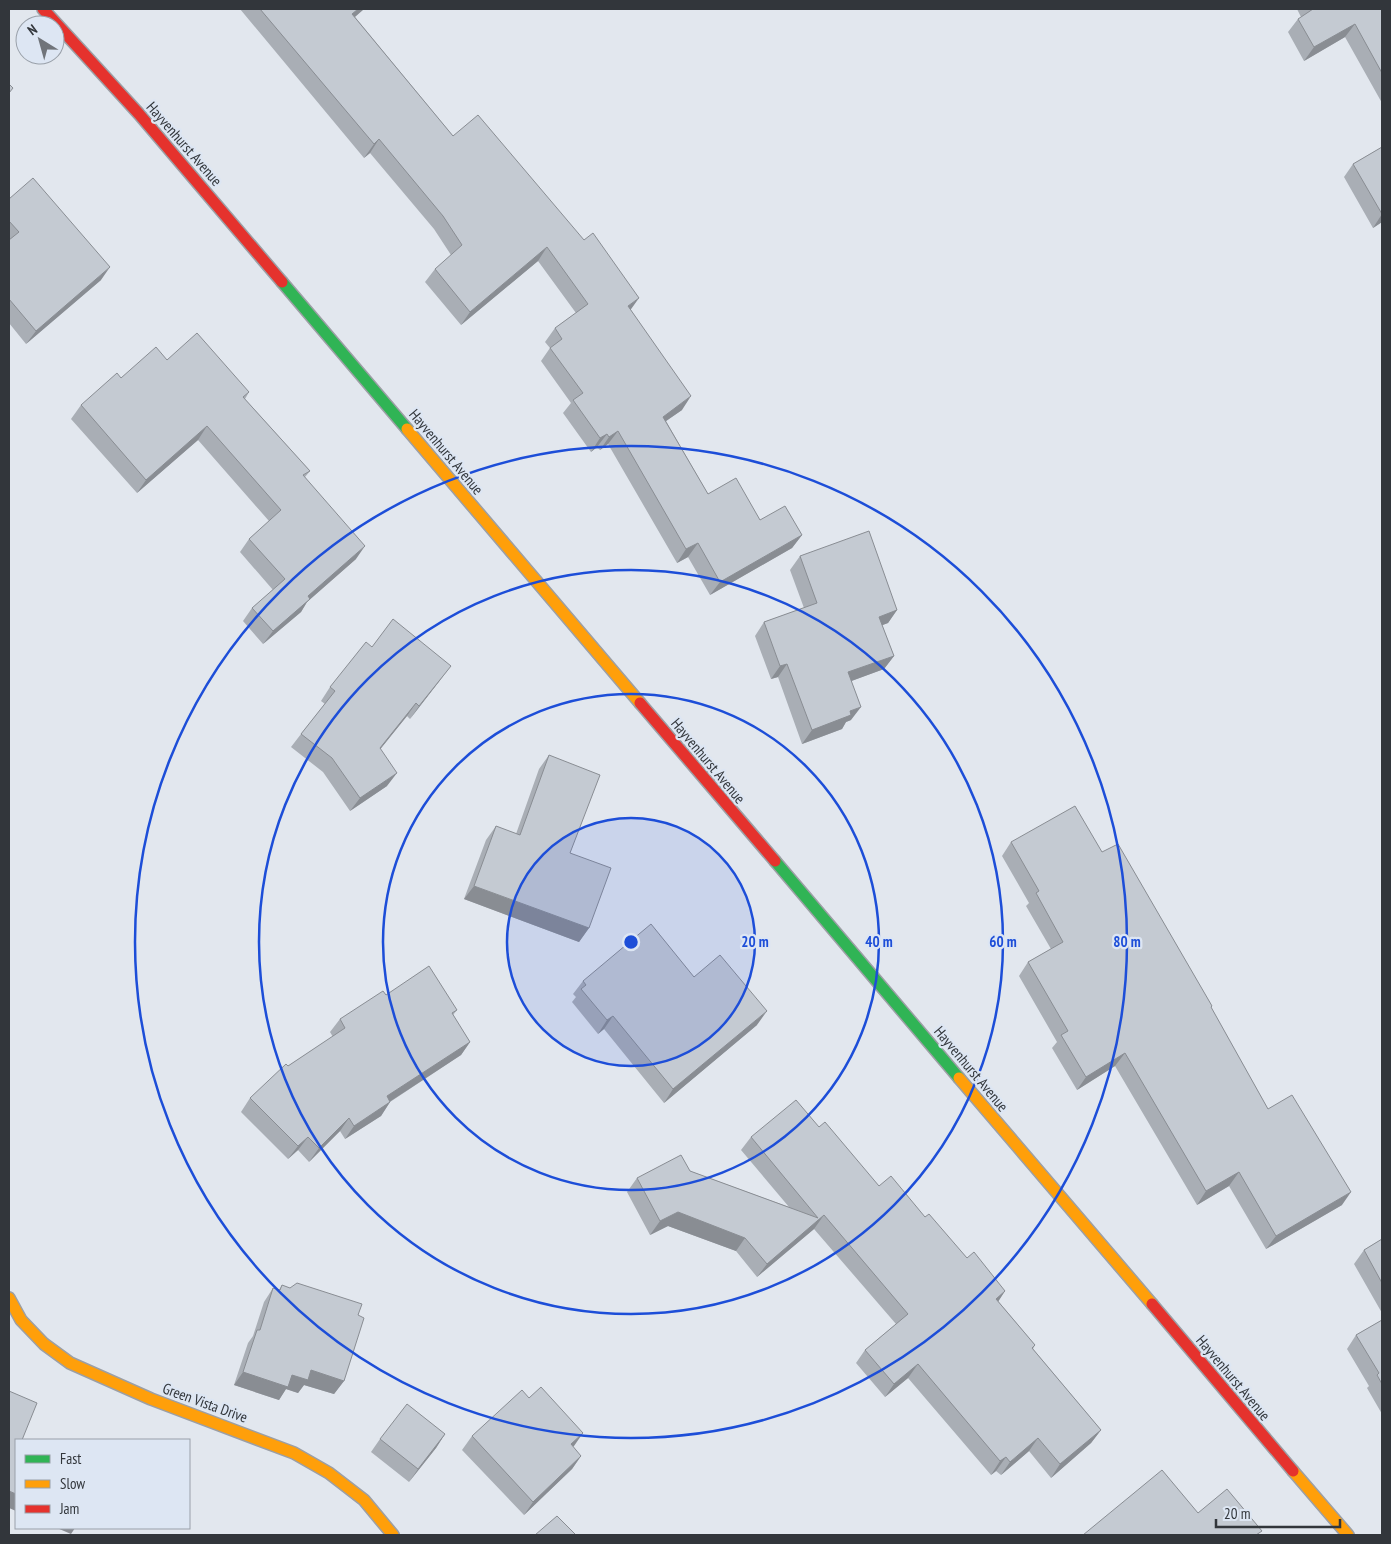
<svg xmlns="http://www.w3.org/2000/svg" width="1391" height="1544" viewBox="0 0 1391 1544" font-family="'PT Sans Narrow',sans-serif">
	<style>
		.lines { fill: none; stroke-linecap: round; stroke-linejoin: round }
		.fast-casing { stroke: #9c9fa5; stroke-width: 14 }
		.slow-casing { stroke: #9c9fa5; stroke-width: 14 }
		.jam-casing { stroke: #9c9fa5; stroke-width: 14 }
		.fast { stroke: #30b455; stroke-width: 11 }
		.slow { stroke: #ff9f0a; stroke-width: 11 }
		.jam { stroke: #e5322d; stroke-width: 11 }
		.wall { fill: #a9aeb5 }
		.shaded-wall { fill: #898d93 }
		.building { fill: #c4cad2; stroke: #898d93 }
		.ring { fill: none; stroke: #1d4ed8; stroke-width: 2.5 }
		.labels { text-anchor: middle; stroke-width: 4.5; stroke-linejoin: round; paint-order: stroke }
		.street-label { font-size: 15px; fill: #32363b; stroke: #dde6f3 }
		.centre { fill: #1d4ed8; stroke: #dde6f3; stroke-width: 2.5 }
		.ring-label { font-size: 15px; text-anchor: middle; font-weight: bold; fill: #1d4ed8; stroke: #dde6f3; stroke-width: 4.5; stroke-linejoin: round; paint-order: stroke }
	</style>
	<rect width="100%" height="100%" fill="#e2e7ee"/>
	<g class="lines">
		<defs>
			<path id="fast" d="M 282,282 L 407,429
				M 775,861 L 959,1078"/>
			<path id="slow" d="M 407,429 L 640,703
				M 959,1078 L 1152,1304
				M 9,1298 L 21,1320 L 44,1344 L 70,1363 L 151,1399 L 294,1453 L 329,1473 L 364,1500 L 393,1535
				M 1293,1471 L 1348,1535"/>
			<path id="jam" d="M 43,9 L 139,114 L 282,282
				M 640,703 L 775,861
				M 1152,1304 L 1293,1471"/>
		</defs>
		<use href="#fast" class="fast-casing"/>
		<use href="#slow" class="slow-casing"/>
		<use href="#jam" class="jam-casing"/>
		<use href="#fast" class="fast"/>
		<use href="#slow" class="slow"/>
		<use href="#jam" class="jam"/>
	</g>
	<path class="wall" d="M 240,9 L 364,9 L 355,17 L 453,136 L 631,310 L 682,410 L 666,421 L 708,494 L 760,520 L 802,535 L 792,548 L 710,595 L 688,557 L 677,563 L 608,444 L 600,450 L 597,447 L 591,452 L 563,413 L 571,403 L 541,361 L 550,348 L 545,342 L 555,328 L 576,313 L 538,261 L 461,325 L 425,282 L 435,269 L 451,255 L 434,229 L 370,153 L 364,158 Z
		M 1297,9 L 1382,9 L 1382,103 L 1345,37 L 1304,61 L 1288,32 L 1298,19 L 1301,17 Z
		M 1382,147 L 1382,222 L 1373,228 L 1344,177 L 1353,164 Z
		M 9,199 L 101,280 L 26,344 L 9,323 Z
		M 167,360 L 249,392 L 245,399 L 310,471 L 305,477 L 356,559 L 307,602 L 301,612 L 263,644 L 243,621 L 252,608 L 273,590 L 240,552 L 249,539 L 269,521 L 198,440 L 137,493 L 71,419 L 81,405 Z
		M 800,556 L 897,610 L 888,623 L 882,625 L 894,656 L 884,669 L 851,681 L 851,720 L 846,722 L 842,729 L 802,744 L 778,677 L 771,679 L 755,636 L 764,622 L 804,608 L 790,570 Z
		M 372,647 L 441,679 L 410,719 L 407,716 L 380,749 L 387,786 L 350,811 L 323,772 L 291,747 L 301,734 L 325,704 L 321,701 L 330,687 Z
		M 549,755 L 570,853 L 589,928 L 579,942 L 464,899 L 486,840 L 496,826 L 516,834 L 539,769 Z
		M 1011,842 L 1102,852 L 1211,1008 L 1268,1109 L 1342,1205 L 1266,1249 L 1229,1186 L 1197,1205 L 1115,1066 L 1077,1090 L 1052,1048 L 1057,1042 L 1019,976 L 1028,962 L 1051,949 L 1026,906 L 1029,903 L 1002,856 Z
		M 694,977 L 757,1025 L 664,1103 L 604,1029 L 598,1034 L 572,1002 L 576,997 L 573,994 L 583,981 Z
		M 386,995 L 457,1010 L 453,1015 L 470,1042 L 461,1055 L 390,1102 L 381,1116 L 345,1139 L 340,1131 L 309,1162 L 298,1150 L 288,1159 L 241,1112 L 250,1098 L 288,1066 L 333,1037 L 330,1032 L 340,1019 Z
		M 819,1127 L 879,1186 L 925,1217 L 967,1258 L 1005,1291 L 998,1301 L 1035,1345 L 1033,1349 L 1101,1430 L 1091,1443 L 1051,1478 L 1029,1451 L 1001,1475 L 996,1471 L 991,1475 L 908,1378 L 885,1397 L 856,1363 L 865,1350 L 896,1324 L 814,1229 L 757,1277 L 736,1251 L 668,1226 L 650,1235 L 627,1192 L 637,1178 L 690,1171 L 789,1207 L 741,1150 L 751,1137 Z
		M 1382,1239 L 1382,1313 L 1354,1264 L 1364,1250 Z
		M 282,1285 L 358,1315 L 344,1381 L 334,1394 L 304,1385 L 298,1393 L 286,1389 L 279,1400 L 234,1385 L 248,1343 L 253,1336 L 264,1302 L 273,1288 L 279,1290 Z
		M 1382,1320 L 1382,1414 L 1367,1388 L 1369,1386 L 1347,1349 L 1356,1335 Z
		M 445,1434 L 436,1448 L 409,1482 L 371,1452 L 380,1439 Z
		M 472,1436 L 581,1456 L 572,1469 L 524,1515 L 462,1450 Z"/>
	<path class="shaded-wall" d="M 358,9 L 364,9 L 343,27 L 352,14 Z
		M 1355,24 L 1345,37 L 1304,61 L 1314,47 Z
		M 379,139 L 370,153 L 364,158 L 374,144 Z
		M 1382,214 L 1382,222 L 1373,228 Z
		M 547,247 L 538,261 L 461,325 L 470,312 Z
		M 110,267 L 101,280 L 26,344 L 36,331 Z
		M 639,298 L 629,312 L 628,306 Z
		M 691,396 L 682,410 L 653,430 L 663,417 Z
		M 207,426 L 198,440 L 137,493 L 146,480 Z
		M 618,431 L 608,444 L 600,450 L 609,437 Z
		M 607,434 L 597,447 L 591,452 L 600,438 Z
		M 802,535 L 792,548 L 710,595 L 720,582 Z
		M 698,543 L 688,557 L 677,563 L 686,549 Z
		M 365,546 L 356,559 L 307,602 L 301,612 L 263,644 L 273,631 L 308,596 Z
		M 897,610 L 888,623 L 870,630 L 879,617 Z
		M 894,656 L 884,669 L 838,686 L 848,672 Z
		M 787,664 L 778,677 L 771,679 L 780,666 Z
		M 451,666 L 441,679 L 410,719 L 419,706 Z
		M 416,703 L 407,716 L 370,762 L 380,748 Z
		M 861,707 L 851,720 L 846,722 L 842,729 L 802,744 L 812,730 L 850,711 Z
		M 397,773 L 387,786 L 350,811 L 360,798 Z
		M 474,886 L 589,928 L 579,942 L 464,899 Z
		M 767,1011 L 757,1025 L 664,1103 L 673,1089 Z
		M 613,1016 L 604,1029 L 598,1034 L 607,1020 Z
		M 470,1042 L 461,1055 L 377,1110 L 387,1096 Z
		M 1125,1053 L 1115,1066 L 1077,1090 L 1086,1077 Z
		M 390,1102 L 381,1116 L 345,1139 L 354,1126 Z
		M 349,1118 L 340,1131 L 309,1162 L 319,1148 Z
		M 308,1137 L 298,1150 L 288,1159 L 298,1146 Z
		M 1239,1172 L 1229,1186 L 1197,1205 L 1206,1191 Z
		M 1351,1192 L 1342,1205 L 1266,1249 L 1276,1236 Z
		M 678,1212 L 745,1238 L 736,1251 L 668,1226 L 650,1235 L 660,1221 Z
		M 824,1215 L 814,1229 L 757,1277 L 767,1264 Z
		M 1005,1291 L 996,1305 L 996,1299 Z
		M 918,1364 L 908,1378 L 885,1397 L 894,1384 Z
		M 311,1370 L 344,1381 L 334,1394 L 304,1385 L 298,1393 L 286,1389 L 279,1400 L 234,1385 L 243,1372 L 292,1375 Z
		M 1101,1430 L 1091,1443 L 1051,1478 L 1060,1464 Z
		M 583,1433 L 574,1446 L 562,1457 L 571,1444 Z
		M 445,1434 L 436,1448 L 409,1482 L 418,1469 Z
		M 1038,1438 L 1029,1451 L 1001,1475 L 1010,1462 Z
		M 581,1456 L 572,1469 L 524,1515 L 533,1502 Z
		M 1006,1457 L 996,1471 L 991,1475 L 1000,1461 Z
		M 9,1491 L 16,1494 L 16,1511 L 9,1508 Z
		M 57,1528 L 75,1528 L 71,1534 Z"/>
	<path class="building" d="M 260,9 L 358,9 L 352,14 L 453,136 L 478,115 L 584,240 L 593,233 L 639,298 L 628,306 L 691,396 L 663,417 L 708,494 L 736,478 L 760,520 L 785,506 L 802,535 L 720,582 L 698,543 L 686,549 L 618,431 L 609,437 L 607,434 L 600,438 L 573,400 L 583,393 L 550,348 L 562,339 L 555,328 L 588,304 L 547,247 L 470,312 L 435,269 L 462,245 L 443,216 L 379,139 L 374,144 Z
		M 1313,9 L 1382,9 L 1382,73 L 1355,24 L 1314,47 L 1298,19 Z
		M 9,84 L 13,88 L 9,93 Z
		M 1382,147 L 1382,214 L 1353,164 Z
		M 33,178 L 110,267 L 36,331 L 9,299 L 9,240 L 19,232 L 9,221 L 9,199 Z
		M 197,333 L 249,392 L 243,397 L 310,471 L 303,475 L 365,546 L 308,596 L 310,599 L 273,631 L 252,608 L 285,579 L 249,539 L 281,510 L 207,426 L 146,480 L 81,405 L 117,373 L 121,378 L 156,347 L 167,360 Z
		M 869,531 L 897,610 L 879,617 L 894,656 L 848,672 L 861,707 L 850,711 L 851,715 L 812,730 L 787,664 L 780,666 L 764,622 L 817,603 L 800,556 Z
		M 393,619 L 451,666 L 419,706 L 416,703 L 380,748 L 397,773 L 360,798 L 332,758 L 301,734 L 335,691 L 330,687 L 366,642 L 372,647 Z
		M 549,755 L 600,775 L 570,853 L 611,868 L 589,928 L 474,886 L 496,826 L 520,835 Z
		M 1075,806 L 1102,852 L 1118,844 L 1212,1006 L 1211,1007 L 1268,1109 L 1292,1095 L 1351,1192 L 1276,1236 L 1239,1172 L 1206,1191 L 1125,1053 L 1086,1077 L 1061,1035 L 1068,1031 L 1028,962 L 1063,942 L 1036,893 L 1039,891 L 1011,842 Z
		M 651,924 L 694,977 L 720,955 L 767,1011 L 673,1089 L 613,1016 L 607,1020 L 581,989 L 586,985 L 583,981 Z
		M 429,966 L 457,1010 L 452,1013 L 470,1042 L 387,1096 L 390,1102 L 354,1126 L 349,1118 L 319,1148 L 308,1137 L 298,1146 L 250,1098 L 286,1064 L 288,1066 L 345,1028 L 340,1019 L 383,991 L 386,995 Z
		M 796,1100 L 819,1127 L 825,1122 L 879,1186 L 891,1176 L 925,1217 L 929,1214 L 967,1258 L 974,1252 L 1005,1291 L 996,1299 L 1035,1345 L 1032,1348 L 1101,1430 L 1060,1464 L 1038,1438 L 1010,1462 L 1006,1457 L 1000,1461 L 918,1364 L 894,1384 L 865,1350 L 908,1314 L 824,1215 L 767,1264 L 745,1238 L 678,1212 L 660,1221 L 637,1178 L 681,1155 L 690,1171 L 818,1218 L 751,1137 Z
		M 1382,1239 L 1382,1283 L 1364,1250 Z
		M 297,1283 L 362,1304 L 358,1315 L 364,1318 L 344,1381 L 311,1370 L 308,1380 L 292,1375 L 288,1387 L 243,1372 L 257,1330 L 260,1330 L 273,1288 L 280,1290 L 282,1285 L 290,1288 Z
		M 1382,1320 L 1382,1384 L 1377,1375 L 1379,1373 L 1356,1335 Z
		M 541,1387 L 583,1433 L 571,1444 L 581,1456 L 533,1502 L 472,1436 L 522,1390 L 529,1398 Z
		M 9,1391 L 37,1403 L 22,1440 L 16,1440 L 16,1494 L 9,1491 Z
		M 407,1404 L 445,1434 L 418,1469 L 380,1439 Z
		M 1162,1470 L 1198,1513 L 1227,1489 L 1262,1531 L 1256,1535 L 1083,1535 Z
		M 557,1516 L 576,1535 L 535,1535 Z"/>
	<circle cx="631" cy="942" r="124" fill="#1d4ed8" fill-opacity=".12"/>
	<g class="ring">
		<circle cx="631" cy="942" r="124"/>
		<circle cx="631" cy="942" r="248"/>
		<circle cx="631" cy="942" r="372"/>
		<circle cx="631" cy="942" r="496"/>
	</g>
	<g class="labels">
		<g class="street-label">
			<text transform="translate(184 144) rotate(49)" y="5">Hayvenhurst Avenue</text>
			<text transform="translate(446 452) rotate(50)" y="5">Hayvenhurst Avenue</text>
			<text transform="translate(708 761) rotate(50)" y="5">Hayvenhurst Avenue</text>
			<text transform="translate(971 1069) rotate(50)" y="5">Hayvenhurst Avenue</text>
			<text transform="translate(1233 1378) rotate(50)" y="5">Hayvenhurst Avenue</text>
			<text transform="translate(205 1403) rotate(20)" y="5">Green Vista Drive</text>
		</g>
	</g>
	<circle cx="631" cy="942" r="8" class="centre"/>
	<g class="ring-label">
		<text x="755" y="947">20 m</text>
		<text x="879" y="947">40 m</text>
		<text x="1003" y="947">60 m</text>
		<text x="1127" y="947">80 m</text>
	</g>
	<rect width="1391" height="1544" fill="none" stroke="#32363b" stroke-width="20"/>
	<rect x="15" y="1439" width="175" height="90" fill="#dde6f3" stroke="#99a0a9"/>
	<rect x="25" y="1455" width="25" height="8" fill="#30b455" stroke="#99a0a9"/>
	<text x="60" y="1464" font-size="15" fill="#32363b">Fast</text>
	<rect x="25" y="1480" width="25" height="8" fill="#ff9f0a" stroke="#99a0a9"/>
	<text x="60" y="1489" font-size="15" fill="#32363b">Slow</text>
	<rect x="25" y="1505" width="25" height="8" fill="#e5322d" stroke="#99a0a9"/>
	<text x="60" y="1514" font-size="15" fill="#32363b">Jam</text>
	<g transform="translate(40 40) rotate(323)"><circle r="24" fill="#dde6f3" stroke="#99a0a9"/>
	<path d="M0-4L9 19L0 12L-9 19Z" fill="#70747a"/>
	<text y="-8" font-size="14" font-weight="bold" text-anchor="middle" fill="#32363b">N</text>
	</g>
	<path d="M1216 1519v8h124v-8" fill="none" stroke="#32363b" stroke-width="2.5"/>
	<text x="1224" y="1519" font-size="15" fill="#32363b" stroke="#dde6f3" stroke-width="4" paint-order="stroke">20 m</text>
</svg>
